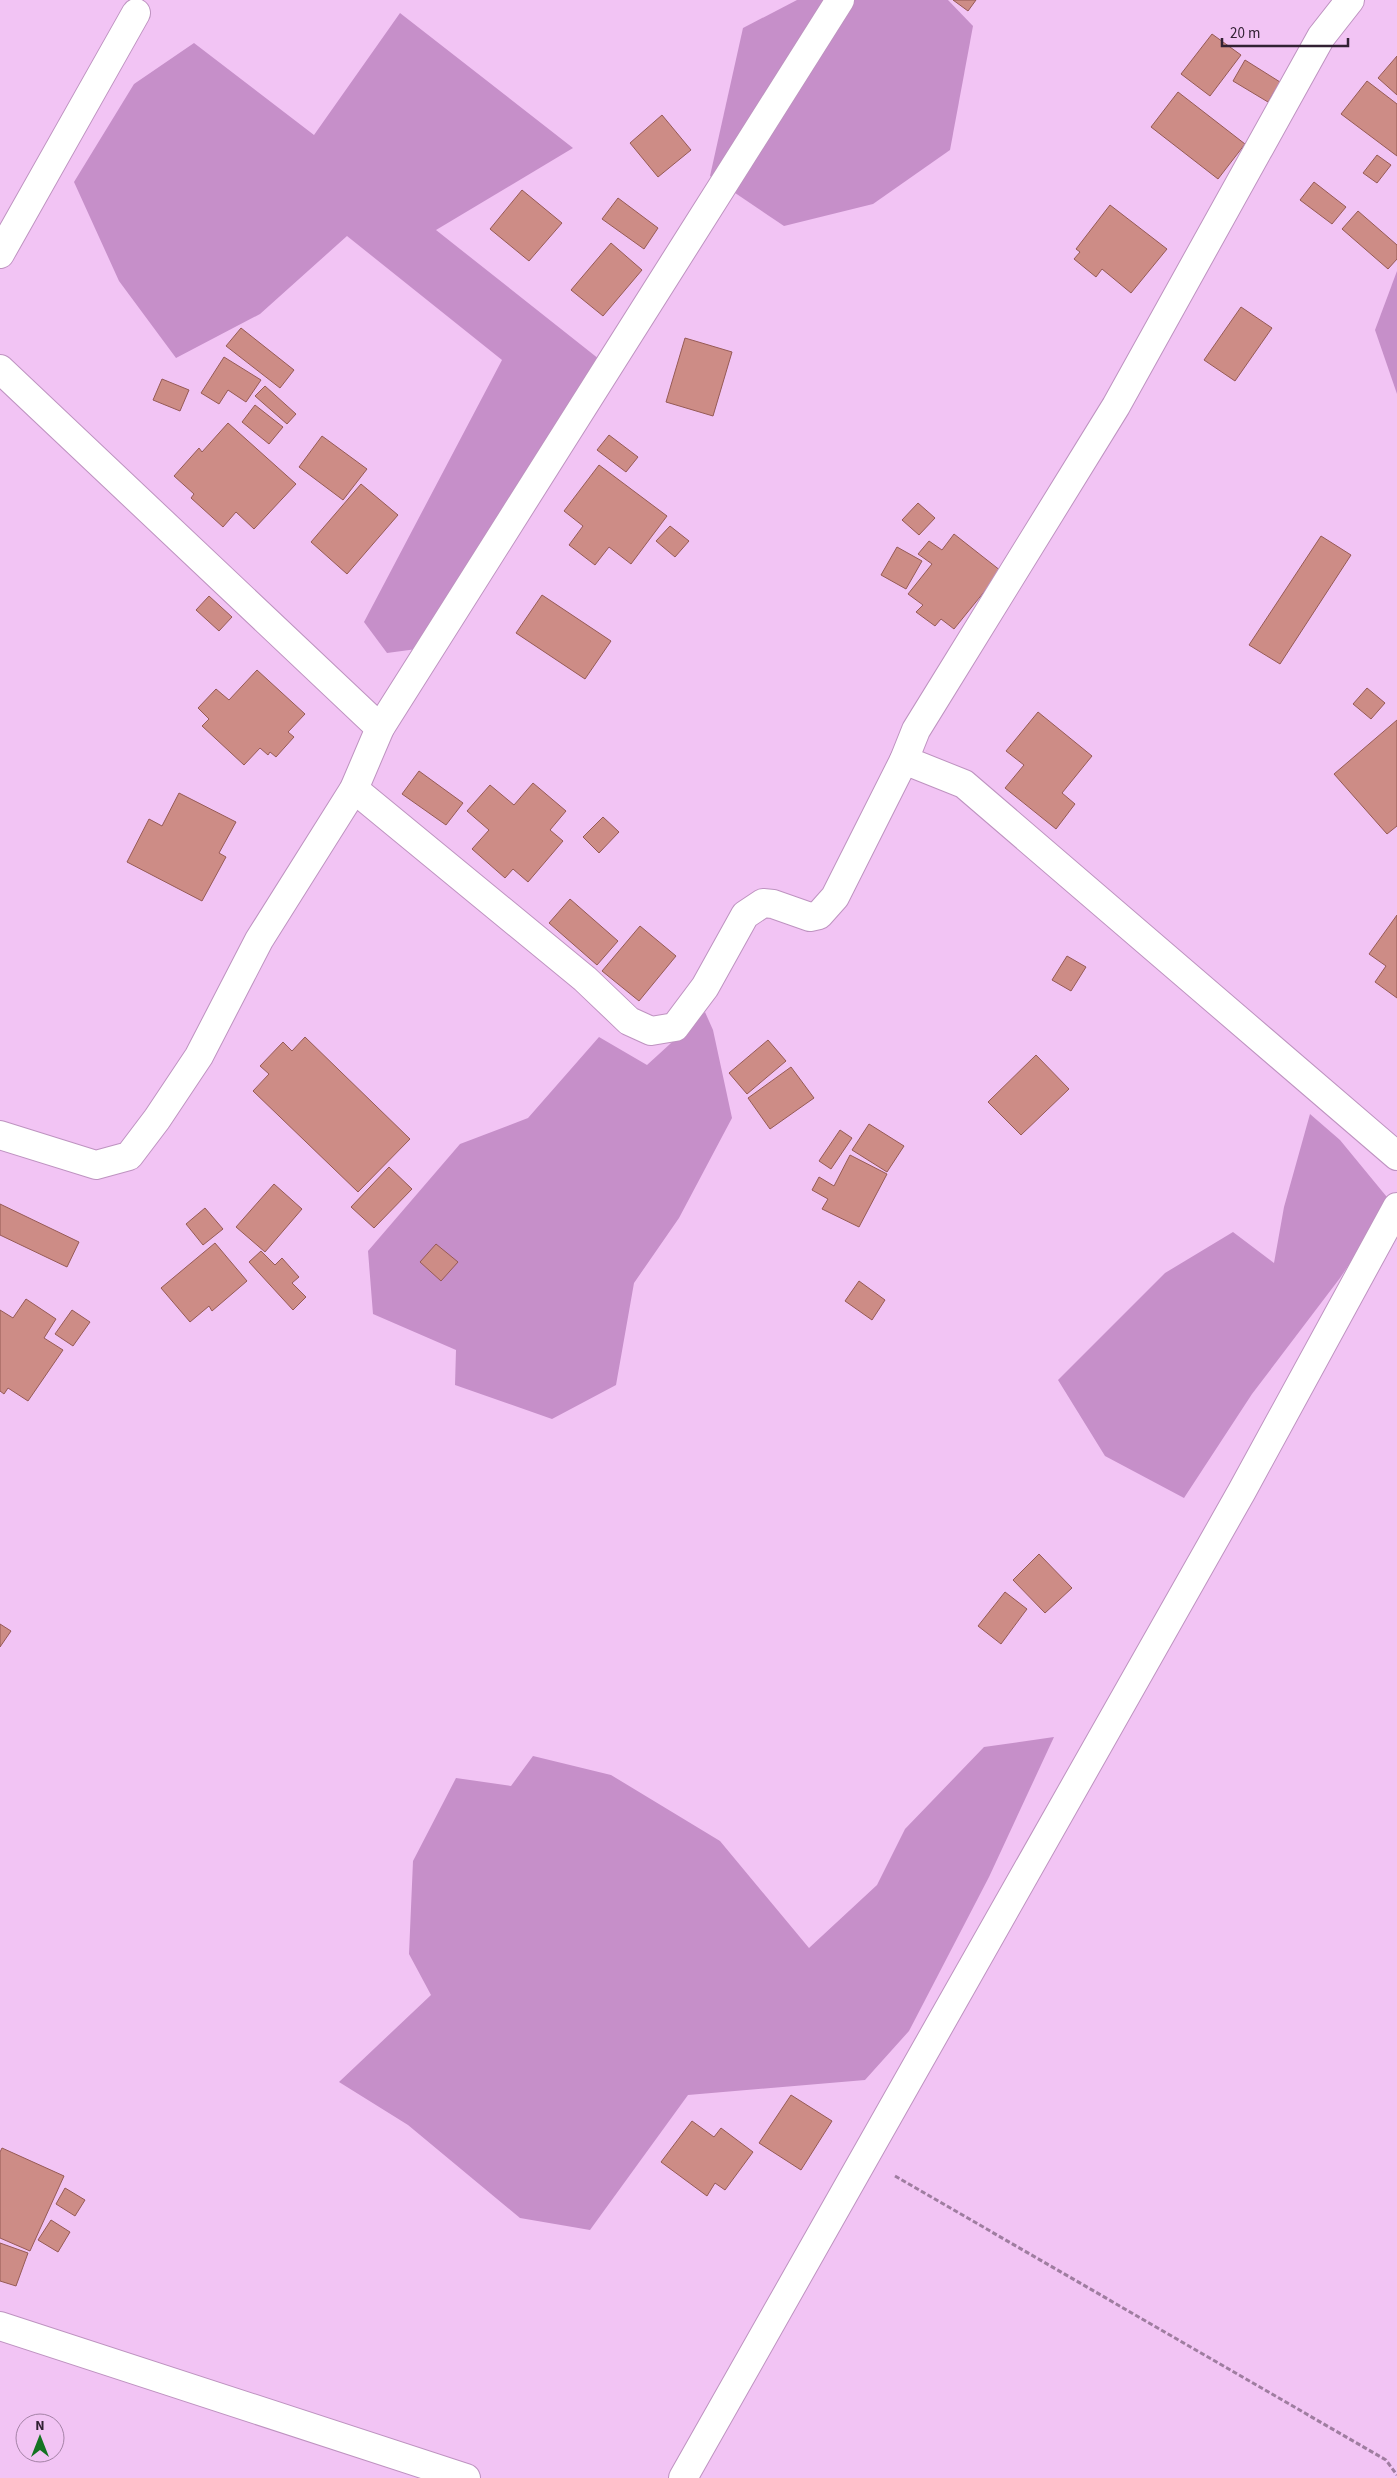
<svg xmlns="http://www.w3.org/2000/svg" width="1397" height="2478" font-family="'Source Sans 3',sans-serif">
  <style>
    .forest { fill: #c68fc9 }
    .building { fill: #cd8c86; stroke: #965a55 }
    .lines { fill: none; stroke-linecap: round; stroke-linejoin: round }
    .minor-casing { stroke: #be93c0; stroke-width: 30 }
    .path { stroke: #9f7da0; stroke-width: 3; stroke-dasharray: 5 2.5; stroke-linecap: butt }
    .minor { stroke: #fff; stroke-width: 28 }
  </style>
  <rect width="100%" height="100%" fill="#f2c4f4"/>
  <g class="forest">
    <polygon points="797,0 948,0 973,26 950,150 873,204 784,226 710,176 743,28"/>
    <polygon points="400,13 573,148 436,230 604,363 439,646 387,653 364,622 502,360 347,236 260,314 176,358 119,281 74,182 134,84 194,43 314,135"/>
    <polygon points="1397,271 1397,394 1375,330"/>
    <polygon points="705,1012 713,1030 732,1118 679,1218 634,1283 616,1385 552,1419 455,1385 456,1350 373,1314 368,1251 460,1144 528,1118 599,1037 647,1065"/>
    <polygon points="1310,1114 1340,1140 1391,1202 1340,1278 1252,1394 1184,1498 1105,1456 1058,1380 1165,1273 1233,1232 1274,1263 1284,1207"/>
    <polygon points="1054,1737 989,1877 909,2031 865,2080 688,2095 590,2230 520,2218 408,2125 339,2082 431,1995 409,1954 413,1861 456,1778 511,1786 533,1756 611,1775 720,1841 809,1948 877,1885 905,1829 984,1747"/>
  </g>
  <g class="building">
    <polygon points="953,0 976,0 968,11"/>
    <polygon points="1212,34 1241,55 1210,96 1181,74"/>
    <polygon points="1397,56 1397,95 1378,78"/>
    <polygon points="1245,60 1280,82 1268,102 1233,81"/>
    <polygon points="1367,81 1397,104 1397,156 1341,114"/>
    <polygon points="1178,92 1245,144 1218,179 1151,127"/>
    <polygon points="662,115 691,150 658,177 630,143"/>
    <polygon points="1377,155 1391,165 1377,183 1363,173"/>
    <polygon points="1314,182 1346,207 1332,224 1300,200"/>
    <polygon points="522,190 562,223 529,261 490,229"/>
    <polygon points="618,198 658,228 644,249 602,219"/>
    <polygon points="1110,205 1167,249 1131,293 1102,269 1096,277 1074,259 1080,252 1076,249"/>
    <polygon points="1358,211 1397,245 1397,259 1388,269 1342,229"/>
    <polygon points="611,243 642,270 603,316 571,290"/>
    <polygon points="1241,307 1272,328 1235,381 1204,360"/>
    <polygon points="241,328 294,370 280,388 226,346"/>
    <polygon points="685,338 732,352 713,416 666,402"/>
    <polygon points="224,357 261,380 246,402 228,390 219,404 201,393"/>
    <polygon points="162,379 189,390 180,411 153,400"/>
    <polygon points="265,386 296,414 287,424 255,396"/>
    <polygon points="255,405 283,427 269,444 242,422"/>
    <polygon points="228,423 296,484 254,529 236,512 223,527 191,498 194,494 174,476 199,448 202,452"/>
    <polygon points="609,435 638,457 626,472 597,450"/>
    <polygon points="322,436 367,469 343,500 299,467"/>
    <polygon points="599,465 667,516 631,564 609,547 595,565 569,545 583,526 564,511"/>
    <polygon points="361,484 398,515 347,574 311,542"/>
    <polygon points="918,503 935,518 919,535 902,520"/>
    <polygon points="670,526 689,541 675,557 656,541"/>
    <polygon points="954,534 1001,571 954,629 941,619 935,626 916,612 923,605 908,594 932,564 918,554 929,541 942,550"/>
    <polygon points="1321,536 1351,555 1280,664 1249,645"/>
    <polygon points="897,547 922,561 906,589 881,575"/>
    <polygon points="542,595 611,641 585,679 516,633"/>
    <polygon points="209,596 232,617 219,631 196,610"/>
    <polygon points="257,670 305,714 288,732 294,737 276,757 270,752 268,755 260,748 244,765 202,726 209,719 198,708 216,689 229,700"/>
    <polygon points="1367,688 1385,703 1371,719 1353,704"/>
    <polygon points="1038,712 1092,756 1062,793 1075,804 1056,829 1005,788 1024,765 1006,751"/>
    <polygon points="1397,720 1397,826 1387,834 1334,774"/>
    <polygon points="419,771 463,803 446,825 402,794"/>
    <polygon points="533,783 566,811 550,830 563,841 528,882 513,869 505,878 472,849 489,830 467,811 490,785 514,805"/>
    <polygon points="179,793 236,822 219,853 226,857 202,901 127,862 149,819 162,826"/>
    <polygon points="603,817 619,832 599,853 583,837"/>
    <polygon points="570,899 618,941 597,965 549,923"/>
    <polygon points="1397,915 1397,998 1375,982 1386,966 1369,954"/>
    <polygon points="640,926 676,956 639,1001 602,971"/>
    <polygon points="1067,956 1086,967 1071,991 1052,980"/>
    <polygon points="305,1037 410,1139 358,1192 253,1091 269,1074 260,1066 283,1042 292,1051"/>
    <polygon points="768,1040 786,1061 747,1094 729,1073"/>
    <polygon points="1036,1055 1069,1089 1021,1135 988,1102"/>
    <polygon points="791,1067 814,1098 770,1129 748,1098"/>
    <polygon points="869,1124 904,1146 887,1172 852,1150"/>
    <polygon points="840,1130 852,1138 831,1169 819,1161"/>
    <polygon points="850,1155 887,1174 859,1227 822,1209 828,1199 812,1190 819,1177 834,1186"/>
    <polygon points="389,1167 412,1189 374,1228 351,1207"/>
    <polygon points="274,1184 302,1209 265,1252 236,1227"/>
    <polygon points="0,1204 79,1242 67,1267 0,1235"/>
    <polygon points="205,1208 223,1229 203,1245 186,1224"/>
    <polygon points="215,1243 247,1281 212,1311 209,1306 190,1322 161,1288"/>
    <polygon points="436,1244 458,1262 441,1281 420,1262"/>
    <polygon points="261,1251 275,1265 282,1258 299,1277 292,1283 306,1297 293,1310 249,1262"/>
    <polygon points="859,1281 885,1300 872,1320 845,1301"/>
    <polygon points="26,1299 56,1319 44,1338 63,1350 28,1401 8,1388 4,1394 0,1391 0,1310 13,1318"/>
    <polygon points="72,1310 90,1322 73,1346 55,1334"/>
    <polygon points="1039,1554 1072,1588 1045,1613 1013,1580"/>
    <polygon points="1005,1592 1027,1609 1001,1644 978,1626"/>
    <polygon points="0,1624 11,1631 0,1647"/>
    <polygon points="791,2095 832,2121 801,2170 759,2143"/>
    <polygon points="692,2121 714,2137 721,2128 753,2152 725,2190 715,2183 707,2196 661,2162"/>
    <polygon points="2,2148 64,2176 30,2251 0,2238 0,2152"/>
    <polygon points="65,2188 85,2200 75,2216 56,2204"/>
    <polygon points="51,2220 70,2232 58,2252 38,2240"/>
    <polygon points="0,2243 28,2253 16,2286 0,2281"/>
  </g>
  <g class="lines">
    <g class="minor-casing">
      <g id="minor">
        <polyline points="0,254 136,13"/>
        <polyline points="0,369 380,728"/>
        <polyline points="904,760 964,784 1397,1156"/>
        <polyline points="354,789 585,979 629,1021 651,1031 675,1027 705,987 745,915 763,903 773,904 810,917 819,915 835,897 904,760 916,730 1116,406 1321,37 1350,0"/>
        <polyline points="0,1135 96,1165 129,1156 157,1119 199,1056 259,940 354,789 380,728 840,0"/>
        <polyline points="0,2326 466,2478"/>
        <polyline points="683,2478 1242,1491 1397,1207"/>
      </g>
    </g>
    <polyline class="path" points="895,2176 1386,2460 1397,2475"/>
    <use href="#minor" class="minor"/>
  </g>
  <g transform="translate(40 2438)"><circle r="24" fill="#f2c4f4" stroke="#a583a7"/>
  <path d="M0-4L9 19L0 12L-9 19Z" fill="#147322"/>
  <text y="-8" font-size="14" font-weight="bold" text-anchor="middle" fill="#322133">N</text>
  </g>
  <path d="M1222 38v8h126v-8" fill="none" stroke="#322133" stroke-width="2.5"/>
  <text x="1230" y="38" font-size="15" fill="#322133" stroke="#f2c4f4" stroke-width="4" paint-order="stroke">20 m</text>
</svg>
